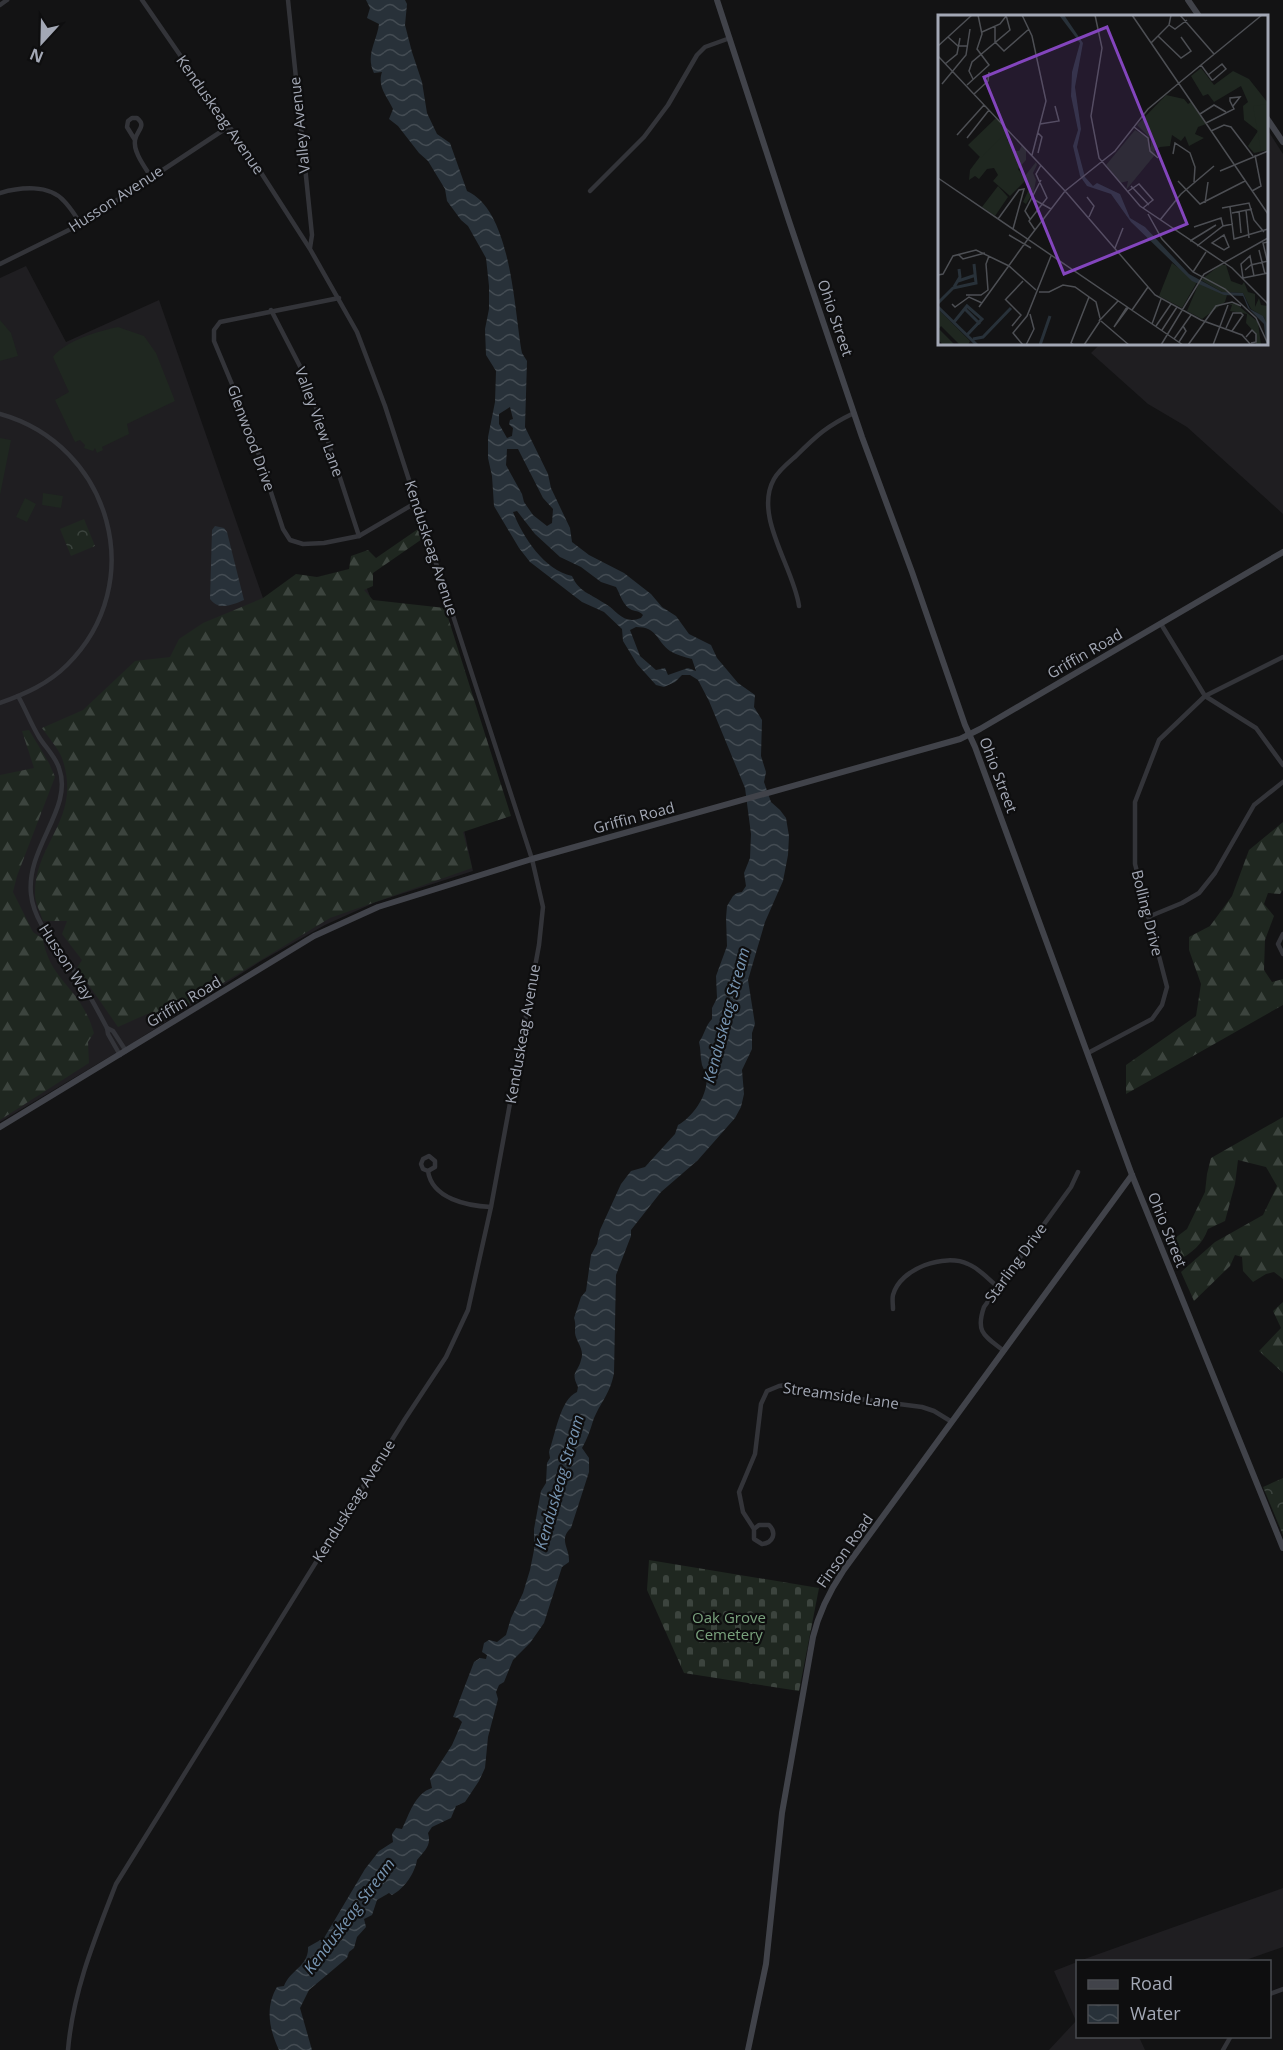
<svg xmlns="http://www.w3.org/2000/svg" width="1283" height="2050" font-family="'Open Sans',sans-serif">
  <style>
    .built { fill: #1f1e21 }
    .forest { fill: url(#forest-firs) }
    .cemetery { fill: url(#cemetery-stones) }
    .park { fill: url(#park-crowns) }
    .pitch { fill: #1f2720 }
    .water { fill: url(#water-waves); fill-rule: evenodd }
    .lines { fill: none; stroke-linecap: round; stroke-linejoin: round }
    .street { stroke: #333439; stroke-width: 4.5 }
    .secondary { stroke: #41434a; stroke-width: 6 }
    .labels { text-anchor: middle; stroke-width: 4.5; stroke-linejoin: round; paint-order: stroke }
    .street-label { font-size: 15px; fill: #a3a8b5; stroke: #0e0e0f }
    .park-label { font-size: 15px; fill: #79a27d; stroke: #0e0e0f }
    .water-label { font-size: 16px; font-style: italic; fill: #7896b3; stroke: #0e0e0f }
    .inset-river { fill: none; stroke: #283139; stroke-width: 3 }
    .inset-road { fill: none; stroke: #4d4f54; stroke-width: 1.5 }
    .view { fill: #8345bd; fill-opacity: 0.15; stroke: #8345bd; stroke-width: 3 }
    .inset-edge { fill: none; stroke: #a3a8b5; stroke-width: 3 }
  </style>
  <defs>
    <pattern id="forest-firs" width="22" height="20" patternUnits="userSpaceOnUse" patternTransform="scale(1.5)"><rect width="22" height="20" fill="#1f2720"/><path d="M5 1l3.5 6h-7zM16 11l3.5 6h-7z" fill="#3c443e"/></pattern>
    <pattern id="cemetery-stones" width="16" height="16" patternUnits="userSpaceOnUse" patternTransform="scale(1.5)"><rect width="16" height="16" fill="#1f2720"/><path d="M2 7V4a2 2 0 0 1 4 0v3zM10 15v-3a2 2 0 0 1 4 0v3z" fill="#3c443e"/></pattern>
    <pattern id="park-crowns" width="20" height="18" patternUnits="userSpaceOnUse" patternTransform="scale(1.5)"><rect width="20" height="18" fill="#1f2720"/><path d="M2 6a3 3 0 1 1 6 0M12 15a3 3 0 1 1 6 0" fill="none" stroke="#3c443e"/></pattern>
    <pattern id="water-waves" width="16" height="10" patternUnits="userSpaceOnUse" patternTransform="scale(1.5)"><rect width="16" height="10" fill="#283139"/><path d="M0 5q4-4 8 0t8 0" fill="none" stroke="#444c53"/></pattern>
  </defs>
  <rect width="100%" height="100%" fill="#131314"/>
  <g class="built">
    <polygon points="1267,129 1283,154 1283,514 1187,427 1148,404 1091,353 1100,344 1266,344"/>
    <polygon points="26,266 66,342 159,300 263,598 361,574 463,825 473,871 376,902 325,925 261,961 131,1044 0,1122 0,278"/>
    <polygon points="1283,1888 1283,1947 1243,1961 1079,1961"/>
    <polygon points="1077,1962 1078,2036 1139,2037 1145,2050 1049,2050 1076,2021 1054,1971"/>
  </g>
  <g class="forest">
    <path d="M421 527 425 537 373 573V586L364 590 373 600 445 608 511 816 463 832 472 868 330 918 172 1014H147L118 1027 77 968 82 960 62 934 67 921H43C41 913 35 903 35 895 34 842 83 819 62 758 58 748 48 737 42 728L83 710 135 661 170 657 179 639 203 623 263 598 296 574 317 577 349 569 351 556 368 550 376 558Z"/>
    <path d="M29 730 49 763 55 777 17 876 13 892 33 932 43 939C49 976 74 986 87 1015 90 1020 92 1027 94 1033L88 1042 89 1063 0 1120V775L34 768 22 731Z"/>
    <polygon points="1283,822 1283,890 1280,894 1268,893 1264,904 1274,916 1265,940 1264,970 1272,982 1283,979 1283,1005 1126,1094 1126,1065 1196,1016 1201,984 1189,950 1189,937 1210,926 1232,896 1249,850"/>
    <path d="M1283 1117V1279L1274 1272 1266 1274 1253 1282 1243 1271 1242 1257 1235 1255 1230 1266 1194 1301 1181 1272 1215 1242 1263 1215 1277 1186 1266 1167 1238 1160 1235 1184 1225 1221 1208 1229C1202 1245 1192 1253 1177 1261L1167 1244 1187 1229 1205 1192 1207 1174 1211 1158Z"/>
    <polygon points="1283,1302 1283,1373 1259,1351 1281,1328 1273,1311"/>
  </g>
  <polygon class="cemetery" points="649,1560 819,1588 799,1691 684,1673 647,1590"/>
  <g class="park">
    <polygon points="84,519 95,546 71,556 60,529"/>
    <polygon points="1283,1478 1283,1535 1263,1487"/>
  </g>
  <g class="pitch">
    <polygon points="0,320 11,333 18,356 0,361"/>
    <path d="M118 327 144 336 156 353 175 401 127 424 129 434 102 447 103 450 97 453 95 448 93 451 84 448 85 445 80 440 75 442 55 400 69 392 53 357C65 341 98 331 118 327Z"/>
    <polygon points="0,438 11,440 0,495"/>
    <polygon points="43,493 63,496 61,508 42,505"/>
    <polygon points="25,498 36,504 27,522 16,517"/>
  </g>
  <g class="water">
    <path d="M366 0H405L407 4 405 25 412 52 422 82 427 113 437 134 450 143 467 191C512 211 514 311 522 353L527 361 525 427 548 474 551 488 570 528 572 542 589 555 624 573 651 594 662 607 676 616 689 634 711 645 717 658 738 683 755 695 754 707 762 720 761 756 766 772 764 782 771 802 780 810 786 818 789 836 788 855 783 881 765 922 748 980 755 1024 752 1033V1049L742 1070 744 1094 741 1107 735 1118 698 1160 661 1192 631 1230V1236L616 1275 614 1373C610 1395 600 1402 593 1421 590 1431 587 1439 582 1448L589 1458V1472L571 1528C558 1540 570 1548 569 1562L562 1567 544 1623 530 1643 513 1660 504 1682 499 1685 496 1692 498 1699 488 1737 485 1768 479 1781 465 1802 456 1806 451 1818 432 1827 428 1833C432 1846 424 1851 417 1860 415 1873 404 1889 392 1895L389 1893 377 1900 372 1915 364 1919 366 1927 357 1937 354 1948 349 1952 347 1958 309 1990 300 2008 312 2050H279C269 2029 265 2007 277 1987L284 1986C290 1970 309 1966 308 1947L324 1938 365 1869 379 1851 393 1842 392 1834 396 1828 402 1829C409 1815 415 1793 432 1788L430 1779 452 1745 462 1722 458 1718 453 1717 474 1662 480 1658 486 1659 487 1655 482 1652 484 1643 489 1640 497 1642 506 1635 511 1618 523 1593 530 1570 534 1550V1529L541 1491 546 1483 547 1463 550 1458 549 1452C555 1436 560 1399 577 1392L578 1387C570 1371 578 1373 581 1360 585 1349 576 1342 575 1333 575 1327 576 1324 574 1318L581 1297 586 1291 591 1255 597 1244 600 1230 621 1184 631 1171 645 1167 675 1134 678 1125C694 1116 710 1092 706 1074 705 1071 703 1068 702 1065 700 1057 701 1049 699 1042 705 1034 705 1026 712 1019V1008L717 998 716 976 727 946 726 918 727 906 733 896 737 893 742 892 746 886 744 873 750 858 751 834 745 788 709 701 698 680 690 675H682L675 682 664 687 656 685 637 664 623 641 622 629 604 612 582 602 530 562 519 548 494 506 492 476 488 458V437L495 402 496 371 486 355 485 329 489 309V286L486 258 468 226 461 220 447 201 445 189 428 161 419 153 398 126 389 119 393 109C387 96 377 87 382 72L374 73C365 55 377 41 379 24L367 18 370 8ZM510 407 513 419 510 420 509 424 513 428 512 436 507 438 499 424V414ZM507 449H518L543 498 553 509 552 523 547 526 533 515 524 502 522 494 506 465ZM517 511 535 534 560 557 581 567 601 582 616 587C620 594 623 605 630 609 635 612 639 610 643 615L641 618C623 625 618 611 604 603 591 594 579 592 572 576 544 570 523 537 513 512ZM636 627C658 627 656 641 670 651 677 655 684 657 692 659L696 671 688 668 668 675 665 668 656 670 640 656 630 630Z"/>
    <path d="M215 526 224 528 227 532 244 600C232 605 219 611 210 599L212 530Z"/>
  </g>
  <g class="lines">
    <g class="street">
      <polyline points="288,0 312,235 310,248"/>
      <polyline points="0,5 7,0"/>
      <path d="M135 140 127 127 128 121 132 118H137C147 126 137 130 135 140 133 152 145 167 151 177"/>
      <polyline points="590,191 644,137 668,105 697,55 705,47 730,38"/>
      <path d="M0 193C20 187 49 184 64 201 71 208 76 217 81 224"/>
      <polyline points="0,264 81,224 228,127"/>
      <polyline points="339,298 220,322 214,330 214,341 249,425 283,529 290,540 303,544 324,543 359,536 417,502"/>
      <polyline points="271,310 304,374 328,441 359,536"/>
      <path d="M0 414C111 445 150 583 67 665 48 684 25 694 0 703"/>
      <path d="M799 606C794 568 753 516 774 479 779 470 788 463 796 456 817 435 827 426 854 413"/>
      <polyline points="1161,624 1205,696 1256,728 1283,765"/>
      <path d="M18 696C26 710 31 724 39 737 45 747 55 756 59 768 74 808 26 847 31 894 34 924 59 948 75 972 87 990 97 1009 107 1028L108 1034 120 1055"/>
      <polyline points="1148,917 1182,903 1199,893 1215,873 1254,805 1283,782"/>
      <polyline points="1283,934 1278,944 1283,954"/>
      <polyline points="107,1028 113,1031 126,1051"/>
      <polyline points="1088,1053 1152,1019 1162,1005 1167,987 1135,864 1135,802 1159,740 1205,696 1283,657"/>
      <path d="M428 1171 423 1169 421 1164 423 1159 429 1156 435 1161V1167L428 1171C432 1199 468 1206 491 1207"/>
      <path d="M893 1309C893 1305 892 1299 893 1295 900 1268 945 1253 968 1264 979 1268 989 1280 998 1287"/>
      <path d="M1004 1351C985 1336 975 1333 984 1307L1071 1187 1078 1172"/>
      <path d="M754 1529 759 1525H769C777 1533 773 1543 762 1544L754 1539V1529L743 1512 739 1492 755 1454 761 1404 767 1391 779 1386 786 1385 852 1398 922 1407 934 1411 952 1422"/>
      <polyline points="1270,1994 1283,1989"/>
      <path d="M68 2050C73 1991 95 1938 116 1884L405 1419 446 1357 468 1310 491 1207 539 945 543 907 532 859 385 406 357 332 310 249 258 168 142 0"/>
      <polyline points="1223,2050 1231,2036"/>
    </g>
    <g class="secondary">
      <polyline points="717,0 789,221 862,437 912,572 965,725 975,747 1132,1175 1283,1548"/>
      <polyline points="1188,0 1199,16"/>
      <polyline points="1266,117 1283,142"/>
      <polyline points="0,1127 314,936 378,907 532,859 960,739 980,729 1283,552"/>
      <path d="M748 2050 766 1964 782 1813 813 1637C819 1612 829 1592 843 1571L1132 1175"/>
    </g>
  </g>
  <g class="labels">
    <g class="street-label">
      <text transform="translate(220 115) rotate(55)" y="5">Kenduskeag Avenue</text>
      <text transform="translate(300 125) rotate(-96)" y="5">Valley Avenue</text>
      <text transform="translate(116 199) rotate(-33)" y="5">Husson Avenue</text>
      <text transform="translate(835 318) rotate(71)" y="5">Ohio Street</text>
      <text transform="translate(319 422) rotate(70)" y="5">Valley View Lane</text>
      <text transform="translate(251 438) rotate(70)" y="5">Glenwood Drive</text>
      <text transform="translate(431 548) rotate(72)" y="5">Kenduskeag Avenue</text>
      <text transform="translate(1085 654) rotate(-30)" y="5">Griffin Road</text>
      <text transform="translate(998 775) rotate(69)" y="5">Ohio Street</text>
      <text transform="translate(634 818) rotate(-15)" y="5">Griffin Road</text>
      <text transform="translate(1147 913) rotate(76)" y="5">Bolling Drive</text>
      <text transform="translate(66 962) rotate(57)" y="5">Husson Way</text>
      <text transform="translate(184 1002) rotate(-31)" y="5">Griffin Road</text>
      <text transform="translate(523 1034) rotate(-80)" y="5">Kenduskeag Avenue</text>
      <text transform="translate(1167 1230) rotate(68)" y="5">Ohio Street</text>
      <text transform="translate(1016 1263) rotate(-54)" y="5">Starling Drive</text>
      <text transform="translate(841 1396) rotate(8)" y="5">Streamside Lane</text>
      <text transform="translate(354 1501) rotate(-58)" y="5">Kenduskeag Avenue</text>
      <text transform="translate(845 1551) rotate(-55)" y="5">Finson Road</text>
    </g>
    <g class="park-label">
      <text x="729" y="1623">Oak Grove<tspan x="729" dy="17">Cemetery</tspan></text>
    </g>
    <g class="water-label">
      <text transform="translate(726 1015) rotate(-75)" y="6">Kenduskeag Stream</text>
      <text transform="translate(559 1482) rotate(-74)" y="6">Kenduskeag Stream</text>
      <text transform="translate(349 1916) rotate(-53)" y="6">Kenduskeag Stream</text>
    </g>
  </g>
  <g transform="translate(938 15)">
    <rect width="330" height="330" fill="#131314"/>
    <path d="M0 294 32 326 30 330H22L3 311 1 314 17 330H5L0 324Z" fill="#1f2720"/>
    <path d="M263 53 276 70 295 56 311 64 330 88V135L316 138 310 131 320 116 306 105 305 91 310 87 303 71 276 87 270 79 265 81 253 61ZM228 80 246 84 250 89 253 87 268 109 260 112 257 119 266 123 251 131 247 121 243 126 234 120 232 131 222 132 216 136 218 140 213 136V124L199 110ZM197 115 209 122 216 141 188 175 190 166 182 168 168 150ZM70 116 69 125 75 128 76 136H81L84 130 88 135V145L80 154 86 162 98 147 99 150 95 158 98 165 96 176 88 189 85 187 92 172 89 164 72 181 55 166 60 160 56 153 49 154 41 164 37 161 31 165 32 155 59 119ZM282 250H288L293 266 304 270 306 267 310 277 317 279V292L321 283 323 290 330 291V315L326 302 313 294 305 278 284 277 263 265ZM297 288 320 307 323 330H318V319L308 308 309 299 292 296 294 290 291 289Z" fill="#1f2720"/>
    <path d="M234 248 259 267 244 293 221 281ZM261 268 289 280 287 287 264 304 249 296Z" fill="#1f2720"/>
    <path d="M330 89V135L323 136 315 91ZM58 103 70 115 43 143 30 130ZM60 171 70 182 57 201 44 192Z" fill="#1f2720"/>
    <path d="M121 0H126L145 28 137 72 143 114 139 132 147 162 155 171 159 168 182 179 192 203 207 212 251 259 284 277 305 278 312 294 325 301 329 309 328 330 326 309 310 293 305 281 286 280 254 266 193 207 173 179 149 171 142 161 135 131 140 115 133 81 134 57 142 28Z" fill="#283139"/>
    <path class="inset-river" d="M20 266 38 260M16 272 22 262 21 254M0 288 15 273 38 268 36 249M0 292 39 330M27 294 42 309M16 307 29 291 44 304 29 320M35 324 45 322 73 293M102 330 112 301"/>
    <path class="inset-road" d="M84 0 94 21 108 86 94 140M157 0 164 33 153 101 161 143 202 191 294 253 330 289M194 0 330 199M242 0 276 39M231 10 237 14 249 5M57 11V27L66 36 91 14M44 17 62 9 69 0M220 21 243 43 253 36 243 22M10 22 20 31H29M213 28 231 10 233 0M0 31 34 0M0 41 128 177 217 280 263 305 304 320 313 330M7 49 19 39 22 23M263 50 274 65H275L288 54 284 49 270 60M35 64 31 56 34 47 72 15 68 0M241 68 324 0M4 69 28 40 32 14M29 70 51 50 39 34 44 19 40 0M36 79 50 66 51 57M262 99 276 90 288 97M268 108 296 94 292 86V83L302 82 295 91M102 109 121 106 117 91M196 112 210 123 212 136 220 143M273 116 286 110 293 112 315 141M19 120 46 90M29 123 51 95M100 138 104 122 100 118M235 139 237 128 252 138 257 152 256 167M282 156 330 136M0 163 245 330M240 166 262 189 307 166M193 171 211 190M314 176 323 171 317 140M189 177 201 169 215 185 205 193M149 182 156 191 151 202M95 184 113 194M267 188 270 167M292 192 296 224 330 214M284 193 311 188 316 205 326 217M308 195 311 223M301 196 303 218M294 198 314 194M210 199 224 224 255 257 287 274 318 303 330 329M60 204 81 175 86 174 75 214M92 204 87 196 103 165M222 205 243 179 276 151M256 212 283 203 285 211M97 215 91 206 109 183 98 159 103 150M71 220 93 233M286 220 291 232 286 235 274 228ZM90 224 127 176 177 136 210 94 241 68M252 226 278 210M259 231 285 211 295 209M177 233 185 213M321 235 327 259M20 239 25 244 47 238M329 245 325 228 330 227M307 255 313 250 330 246M255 257 268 237M0 260 5 259 15 241 38 235 71 251 98 275M305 263 303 249 312 241 316 261M305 263 330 258M101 277H111L125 270 137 272 158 287 162 303M28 280H43L50 275 48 249 51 241M67 284 83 300 74 311M68 284 85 266M14 289 17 292 31 282 44 288M41 292 90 224M189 292 176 312 190 293M194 295 210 272M163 303 161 306 180 286M163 306 191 330M214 309 223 284M218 311 233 289M288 313 295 298H303L305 300 294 316M224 315 239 292M308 322 314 315 318 319V327L313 328M236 324 253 300M241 327 248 316 245 311M85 330 75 318 89 301 113 241M88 330 96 314 92 299M136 330 133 328 151 282M146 330 162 306M223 330 266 259 330 223M250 330 278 291 294 287 303 291M275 330 290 290"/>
    <path class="view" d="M169 12 249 209 126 259 46 62Z"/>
    <rect width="330" height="330" class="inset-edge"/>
  </g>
  <rect x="1076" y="1960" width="195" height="78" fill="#0e0e0f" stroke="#4a4c51" stroke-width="1.5"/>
  <rect x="1088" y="1980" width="30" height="9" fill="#41434a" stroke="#4a4c51" stroke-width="1.5"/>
  <text x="1130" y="1990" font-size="18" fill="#a3a8b5">Road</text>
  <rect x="1088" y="2005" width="30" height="18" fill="url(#water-waves)" stroke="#4a4c51" stroke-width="1.5"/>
  <text x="1130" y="2020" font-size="18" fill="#a3a8b5">Water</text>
  <g transform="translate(42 42) rotate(202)" stroke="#0e0e0f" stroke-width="4.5" paint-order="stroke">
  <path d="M0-4.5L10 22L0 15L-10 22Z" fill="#a3a8b5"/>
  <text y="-9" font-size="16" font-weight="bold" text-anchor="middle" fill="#a3a8b5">N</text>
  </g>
</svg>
